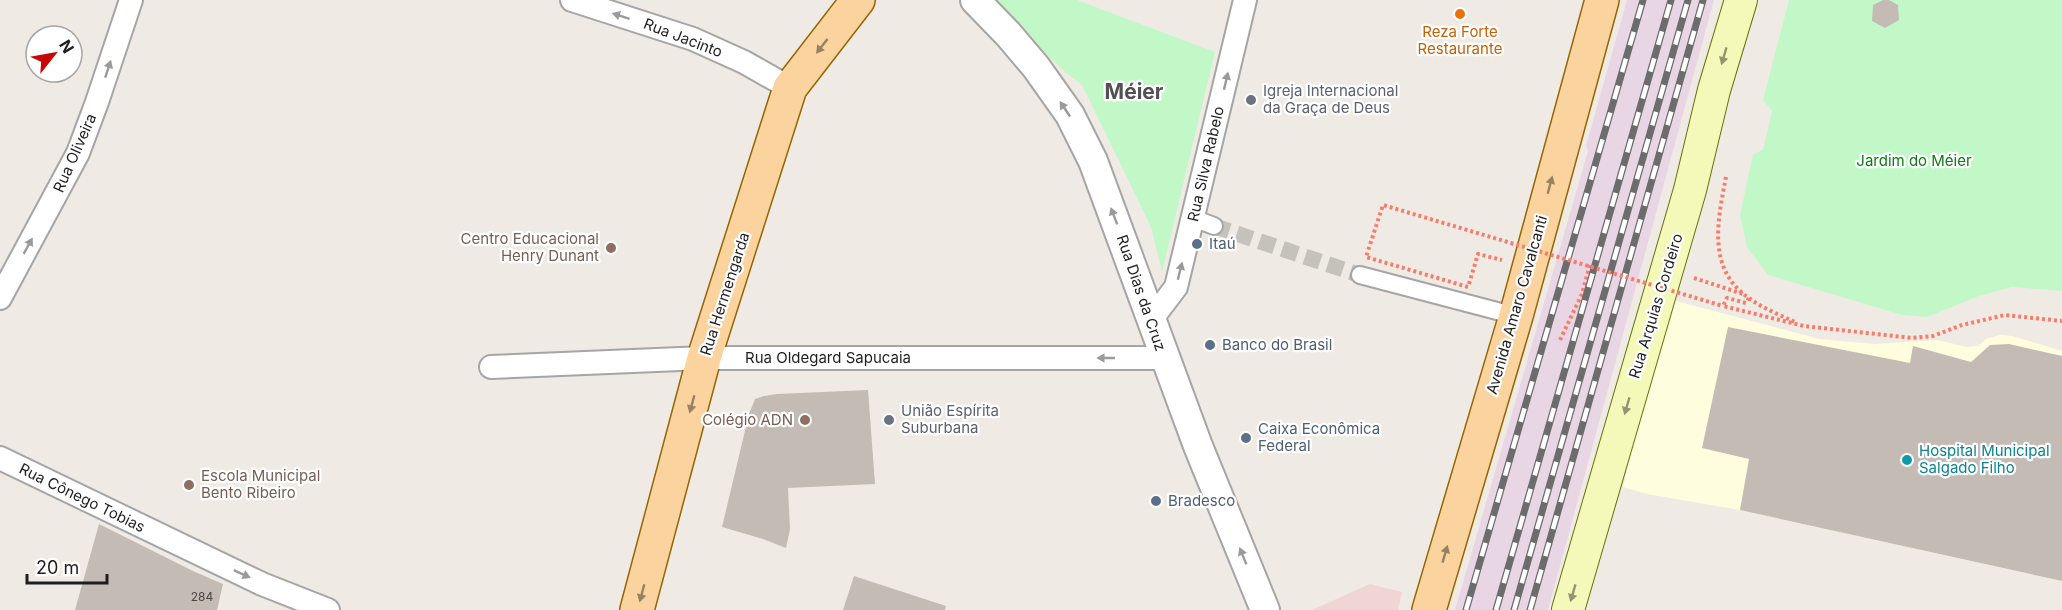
<svg xmlns="http://www.w3.org/2000/svg" width="2062" height="610" font-family="Inter,sans-serif">
  <style>
    .commercial { fill: #efd5d4 }
    .industrial { fill: #e8d6e4 }
    .education { fill: #fefede }
    .park { fill: #c2f8c7 }
    .building { fill: #c3bbb4 }
    .lines { fill: none; stroke-linecap: round; stroke-linejoin: round }
    .pedestrian-tunnel { stroke: #c5c2bc; stroke-width: 16; stroke-dasharray: 16 8; stroke-linecap: butt }
    .pedestrian-casing { stroke: #a5a5a5; stroke-width: 20 }
    .minor-casing { stroke: #a5a5a5; stroke-width: 26 }
    .tertiary-casing { stroke: #a5a5a5; stroke-width: 32 }
    .secondary-casing { stroke: #667307; stroke-width: 34 }
    .primary-casing { stroke: #946603; stroke-width: 36 }
    .path { stroke: #f67d6d; stroke-width: 4; stroke-dasharray: 3 3; stroke-linecap: butt }
    .pedestrian { stroke: #fff; stroke-width: 16 }
    .minor { stroke: #fff; stroke-width: 22 }
    .tertiary { stroke: #fff; stroke-width: 28 }
    .secondary { stroke: #f4f8b9; stroke-width: 32 }
    .primary { stroke: #fad39e; stroke-width: 33 }
    .rail-casing { stroke: #6c6c6c; stroke-width: 7 }
    .rail { stroke: #fff; stroke-width: 4.5; stroke-dasharray: 14; stroke-linecap: butt }
    .path-bridge { stroke: #f67d6d; stroke-width: 4; stroke-dasharray: 3 3; stroke-linecap: butt }
    .oneway { fill: #9a9a9a }
    .oneway2 { fill: #978264 }
    .oneway3 { fill: #949673 }
    .food-dot { fill: #e8710a; stroke: #fff; stroke-width: 2 }
    .worship-dot { fill: #6b7280; stroke: #fff; stroke-width: 2 }
    .service-dot { fill: #5c6f8a; stroke: #fff; stroke-width: 2 }
    .education-dot { fill: #8d6e63; stroke: #fff; stroke-width: 2 }
    .culture-dot { fill: #0f9aa8; stroke: #fff; stroke-width: 2 }
    .labels { text-anchor: middle; stroke-width: 4.5; stroke-linejoin: round; paint-order: stroke }
    .number-label { font-size: 12px; fill: #474544 }
    .food-label { font-size: 15px; fill: #c56008; stroke: #fff }
    .street-label { font-size: 15px; fill: #1e1e1e; stroke: #fff }
    .worship-label { font-size: 15px; fill: #5b616d; stroke: #fff; text-anchor: start }
    .park-label { font-size: 15px; fill: #0e7a18; stroke: #fff }
    .education-label { font-size: 15px; fill: #785e54; stroke: #fff; text-anchor: end }
    .service-label { font-size: 15px; fill: #4e5e75; stroke: #fff; text-anchor: start }
    .culture-label { font-size: 15px; fill: #0d838f; stroke: #fff; text-anchor: start }
    .district-label { font-size: 21px; font-weight: bold; fill: #515151; stroke: #fff }
  </style>
  <rect width="100%" height="100%" fill="#efebe4"/>
  <polygon class="commercial" points="1370,584 1402,592 1398,610 1312,610"/>
  <polygon class="industrial" points="1627,0 1714,0 1548,610 1455,610 1588,151 1586,146"/>
  <polygon class="education" points="1665,298 1819,339 1874,344 1937,340 1967,347 1978,346 1986,339 2000,335 2012,336 2062,351 2062,581 1740,510 1647,494 1623,487"/>
  <g class="park">
    <path d="M996 0H1077L1215 52 1162 272 1151 227 1082 85C1049 61 1023 30 996 0Z"/>
    <polygon points="1789,0 2062,0 2062,291 2012,287 1979,296 1927,317 1902,315 1768,275 1747,247 1740,215 1753,154 1763,150 1772,111 1763,100"/>
  </g>
  <g class="building">
    <polygon points="1883,0 1889,0 1898,5 1899,20 1885,28 1872,21 1873,5"/>
    <polygon points="1728,327 1910,363 1913,346 1971,362 1990,345 2009,344 2062,356 2062,581 1740,510 1749,459 1702,448"/>
    <polygon points="868,390 875,484 788,488 790,529 786,548 763,539 722,527 749,414 755,399 764,396 777,394"/>
    <polygon points="99,524 193,571 223,584 217,610 75,610"/>
    <polygon points="854,576 946,606 945,610 843,610"/>
  </g>
  <g class="lines">
    <polyline class="pedestrian-tunnel" points="1214,226 1360,275"/>
    <g class="pedestrian-casing">
      <g id="pedestrian">
        <polyline points="1193,218 1214,226"/>
        <polyline points="1360,275 1516,316"/>
      </g>
    </g>
    <g class="minor-casing">
      <g id="minor">
        <polyline points="572,0 693,39 744,62 790,88"/>
        <polyline points="0,298 78,153 97,102 131,0"/>
        <polyline points="1151,320 1176,287 1245,0"/>
        <polyline points="491,367 704,358 1164,358"/>
        <polyline points="0,458 262,584 328,610"/>
      </g>
    </g>
    <g class="tertiary-casing">
      <polyline id="tertiary" points="975,0 1008,34 1036,67 1070,115 1093,161 1198,446 1265,610"/>
    </g>
    <g class="secondary-casing">
      <polyline id="secondary" points="1568,610 1690,190 1714,90 1741,0"/>
    </g>
    <g class="primary-casing">
      <g id="primary">
        <polyline points="637,610 704,358 790,88 858,0"/>
        <polyline points="1429,610 1516,316 1602,0"/>
      </g>
    </g>
    <g class="path">
      <path d="M1726 177C1718 219 1706 269 1749 298 1762 308 1780 315 1795 322"/>
      <polyline points="1694,278 1743,294"/>
      <polyline points="1469,284 1478,254 1502,260"/>
      <polyline points="1749,298 1746,303 1727,298 1723,306 1804,326 1912,338 1933,336 1962,325 2005,315 2062,321"/>
      <polyline points="1560,340 1582,294 1590,265"/>
    </g>
    <use href="#pedestrian" class="pedestrian"/>
    <use href="#minor" class="minor"/>
    <use href="#tertiary" class="tertiary"/>
    <use href="#secondary" class="secondary"/>
    <use href="#primary" class="primary"/>
    <g class="rail-casing">
      <g id="rail">
        <polyline points="1466,610 1643,0"/>
        <polyline points="1496,610 1671,0"/>
        <polyline points="1514,610 1688,0"/>
        <polyline points="1530,610 1703,0"/>
      </g>
    </g>
    <use href="#rail" class="rail"/>
    <polyline class="path-bridge" points="1468,287 1366,257 1383,205 1723,306"/>
  </g>
  <defs><path id="oneway-solid" d="M-6-.8H1V-3.2L6.5 0L1 3.2V.8H-6Z" transform="scale(1.5)"/></defs>
  <g class="oneway">
    <use href="#oneway-solid" transform="translate(621 16) rotate(-162)"/>
    <use href="#oneway-solid" transform="translate(108 69) rotate(-72)"/>
    <use href="#oneway-solid" transform="translate(1226 81) rotate(-77)"/>
    <use href="#oneway-solid" transform="translate(1065 109) rotate(-124)"/>
    <use href="#oneway-solid" transform="translate(1114 216) rotate(-111)"/>
    <use href="#oneway-solid" transform="translate(28 246) rotate(-61)"/>
    <use href="#oneway-solid" transform="translate(1180 271) rotate(-76)"/>
    <use href="#oneway-solid" transform="translate(1106 358) rotate(180)"/>
    <use href="#oneway-solid" transform="translate(1243 556) rotate(-112)"/>
    <use href="#oneway-solid" transform="translate(242 574) rotate(25)"/>
  </g>
  <g class="oneway2">
    <use href="#oneway-solid" transform="translate(822 46) rotate(128)"/>
    <use href="#oneway-solid" transform="translate(1550 185) rotate(-75)"/>
    <use href="#oneway-solid" transform="translate(692 404) rotate(105)"/>
    <use href="#oneway-solid" transform="translate(1445 554) rotate(-74)"/>
    <use href="#oneway-solid" transform="translate(642 593) rotate(105)"/>
  </g>
  <g class="oneway3">
    <use href="#oneway-solid" transform="translate(1724 56) rotate(106)"/>
    <use href="#oneway-solid" transform="translate(1627 406) rotate(106)"/>
    <use href="#oneway-solid" transform="translate(1573 593) rotate(106)"/>
  </g>
  <circle class="food-dot" cx="1460" cy="14" r="6"/>
  <g class="worship-dot">
    <circle cx="1251" cy="100" r="6"/>
    <circle cx="889" cy="420" r="6"/>
  </g>
  <g class="service-dot">
    <circle cx="1197" cy="244" r="6"/>
    <circle cx="1210" cy="345" r="6"/>
    <circle cx="1246" cy="438" r="6"/>
    <circle cx="1156" cy="501" r="6"/>
  </g>
  <g class="education-dot">
    <circle cx="611" cy="248" r="6"/>
    <circle cx="805" cy="420" r="6"/>
    <circle cx="189" cy="485" r="6"/>
  </g>
  <circle class="culture-dot" cx="1907" cy="460" r="6"/>
  <g class="labels">
    <g class="number-label">
      <text x="202" y="601">284</text>
    </g>
    <g class="food-label">
      <text x="1460" y="37">Reza Forte<tspan x="1460" dy="17">Restaurante</tspan></text>
    </g>
    <g class="street-label">
      <text transform="translate(683 38) rotate(21)" y="5">Rua Jacinto</text>
      <text transform="translate(75 153) rotate(-66)" y="5">Rua Oliveira</text>
      <text transform="translate(1206 164) rotate(-77)" y="5">Rua Silva Rabelo</text>
      <text transform="translate(1141 293) rotate(71)" y="5">Rua Dias da Cruz</text>
      <text transform="translate(725 294) rotate(-72)" y="5">Rua Hermengarda</text>
      <text transform="translate(1517 305) rotate(-74)" y="5">Avenida Amaro Cavalcanti</text>
      <text transform="translate(1656 306) rotate(-73)" y="5">Rua Arquias Cordeiro</text>
      <text x="828" y="363">Rua Oldegard Sapucaia</text>
      <text transform="translate(82 498) rotate(26)" y="5">Rua Cônego Tobias</text>
    </g>
    <g class="worship-label">
      <text x="1263" y="96">Igreja Internacional<tspan x="1263" dy="17">da Graça de Deus</tspan></text>
      <text x="901" y="416">União Espírita<tspan x="901" dy="17">Suburbana</tspan></text>
    </g>
    <g class="park-label">
      <text x="1914" y="166">Jardim do Méier</text>
    </g>
    <g class="education-label">
      <text x="599" y="244">Centro Educacional<tspan x="599" dy="17">Henry Dunant</tspan></text>
      <text x="793" y="425">Colégio ADN</text>
      <text x="201" y="481" text-anchor="start">Escola Municipal<tspan x="201" dy="17">Bento Ribeiro</tspan></text>
    </g>
    <g class="service-label">
      <text x="1209" y="249">Itaú</text>
      <text x="1222" y="350">Banco do Brasil</text>
      <text x="1258" y="434">Caixa Econômica<tspan x="1258" dy="17">Federal</tspan></text>
      <text x="1168" y="506">Bradesco</text>
    </g>
    <g class="culture-label">
      <text x="1919" y="456">Hospital Municipal<tspan x="1919" dy="17">Salgado Filho</tspan></text>
    </g>
    <g class="district-label">
      <text x="1134" y="99">Méier</text>
    </g>
  </g>
  <g transform="translate(54 54) rotate(59)"><circle r="28" fill="#ffffff" stroke="#a5a5a5" stroke-width="1.5"/>
  <path d="M0-4.5L10 22L0 15L-10 22Z" fill="#c70705"/>
  <text y="-9" font-size="16" font-weight="bold" text-anchor="middle" fill="#1e1e1e">N</text>
  </g>
  <path d="M27 574v9h80v-9" fill="none" stroke="#1e1e1e" stroke-width="3"/>
  <text x="36" y="574" font-size="18" fill="#1e1e1e" stroke="#ffffff" stroke-width="4.5" paint-order="stroke">20 m</text>
</svg>
